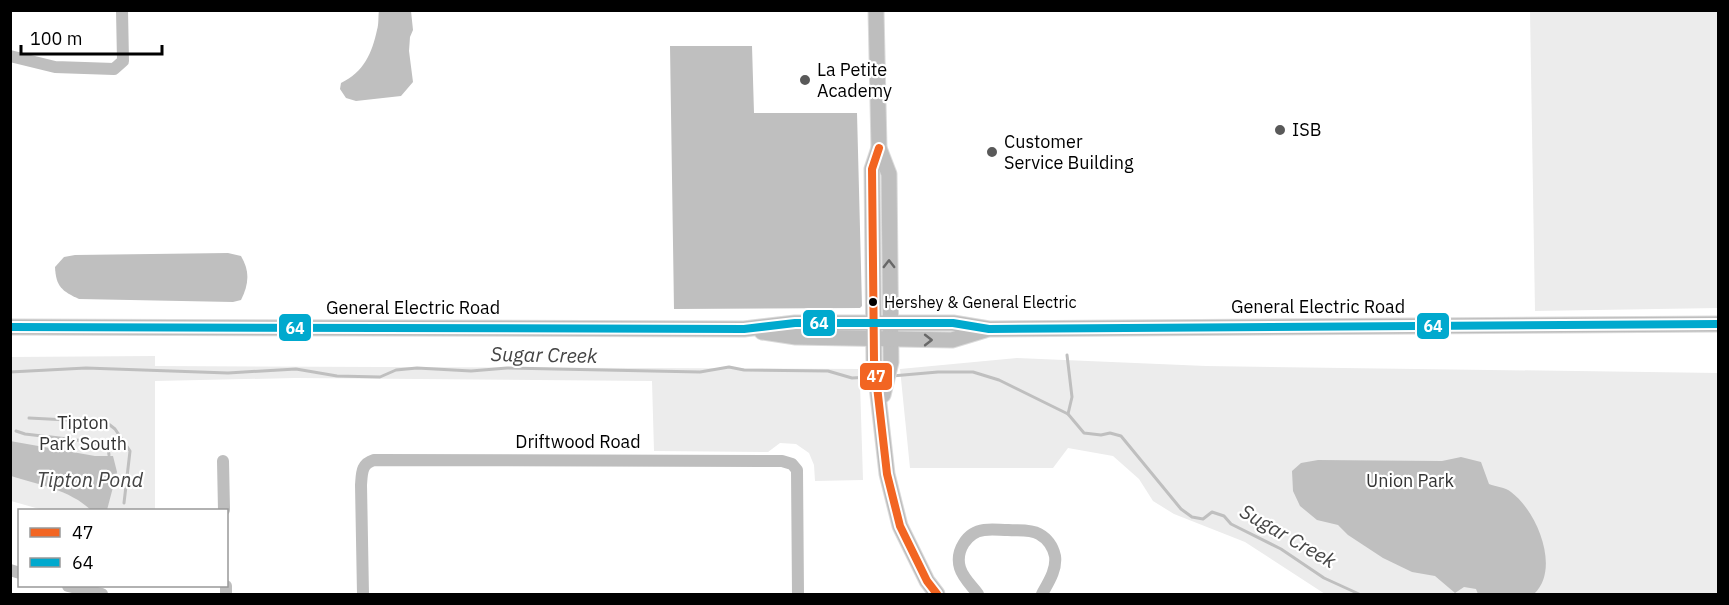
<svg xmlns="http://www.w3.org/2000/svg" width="1729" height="605" font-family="'IBM Plex Sans',sans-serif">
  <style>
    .green { fill: #ececec }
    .water { fill: #bfbfbf }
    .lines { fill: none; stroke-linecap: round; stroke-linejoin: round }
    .stream { stroke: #bfbfbf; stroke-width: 3 }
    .major-casing { stroke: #dbdbdb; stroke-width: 17 }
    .minor { stroke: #bebebe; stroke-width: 12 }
    .major { stroke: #bebebe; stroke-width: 15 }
    .bus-1-casing { stroke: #fff; stroke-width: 12 }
    .bus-2-casing { stroke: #fff; stroke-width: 12 }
    .bus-1 { stroke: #f26522; stroke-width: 8 }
    .bus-2 { stroke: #00a9ce; stroke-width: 8 }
    .oneway { stroke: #686868 }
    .poi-dot { fill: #595959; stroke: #fff; stroke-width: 2 }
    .bus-dot { fill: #000; stroke: #fff; stroke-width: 2 }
    .labels { text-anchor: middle; stroke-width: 4.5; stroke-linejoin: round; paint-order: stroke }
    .bus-label { font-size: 16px; fill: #000; stroke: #fff; text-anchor: start }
    .poi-label { font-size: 18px; fill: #000; stroke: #fff; text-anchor: start }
    .street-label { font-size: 18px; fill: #000; stroke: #fff }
    .park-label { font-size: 18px; fill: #333; stroke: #fff }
    .water-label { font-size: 20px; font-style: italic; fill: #444; stroke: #fff }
    .line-badge { stroke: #fff; stroke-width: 2 }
    .badge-label { font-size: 16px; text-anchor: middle; font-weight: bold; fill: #fff }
  </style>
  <rect width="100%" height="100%" fill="#fff"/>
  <g class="green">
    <polygon points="1530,11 1718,11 1718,308 1535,311"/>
    <polygon points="155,356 155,366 861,369 860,383 863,480 815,481 814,465 809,453 796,444 780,443 768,452 654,451 652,381 295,378 155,381 155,510 43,510 11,501 10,357"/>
    <polygon points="1017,358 1206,366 1718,373 1718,594 1325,594 1245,542 1174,514 1153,501 1139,479 1113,456 1068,448 1053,468 910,468 900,369"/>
  </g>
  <g class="water">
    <path d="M379 10 411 11 413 30 410 37 409 51 413 82 401 96 356 101 346 98 340 89 341 83C364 72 372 53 377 30 379 24 378 17 379 10Z"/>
    <polygon points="670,46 752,46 754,113 857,113 862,306 860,308 674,309"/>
    <path d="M228 253 241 256C250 271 249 284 241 300L233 302 79 299C62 291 56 287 55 267L64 257 75 255Z"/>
    <path d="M10 441 95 456H113L117 472 107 510H91C70 490 37 484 11 476Z"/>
    <path d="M1461 457 1481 462 1489 484C1496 487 1505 487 1511 492 1537 511 1561 569 1534 594H1478L1476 589 1464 587 1455 593 1435 576 1412 572 1383 558 1348 535 1338 525 1317 520 1300 506 1293 491 1292 471 1301 463 1318 460 1442 461Z"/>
  </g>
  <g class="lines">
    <g class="stream">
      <polyline points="1067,355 1072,397 1068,414"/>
      <polyline points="10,372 86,368 228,373 296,369 337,376 380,377 396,370 417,368 471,371 507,368 700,372 729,367 744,370 828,371 852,378 871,377"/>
      <polyline points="892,376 938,372 973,372 999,380 1068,414 1084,433 1101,435 1110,433 1121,436 1181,509 1192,517 1203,519 1212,512 1224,516 1231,524 1281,549 1324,578 1359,594"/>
      <polyline points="29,418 106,422 115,429 130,451 124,503"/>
      <polyline points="16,431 25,434 85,441 108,447 109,455"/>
    </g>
    <g class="major-casing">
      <g id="major">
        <polyline points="876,10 879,148 889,174 891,362 883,395"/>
        <polyline points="879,148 872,169 874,360 887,474 900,526 927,581 937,594"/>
        <polyline points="10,327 744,329 795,323 953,323 989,329 1718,324"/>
        <polyline points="762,332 796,337 952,340 985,330"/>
      </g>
    </g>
    <g class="minor">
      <polyline points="10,56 55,67 114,69 123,61 122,10"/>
      <polyline points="223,461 224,510"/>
      <polyline points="10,570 20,573"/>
      <polyline points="68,586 102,594"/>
      <polyline points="226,586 226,594"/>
      <path d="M363 594 361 485C362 473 361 464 374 460L782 461 792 464 797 470 798 594"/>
      <path d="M978 594C972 586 963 578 960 568 955 551 967 532 984 530 992 529 1000 530 1008 530 1018 531 1030 529 1039 534 1048 539 1053 547 1055 556 1057 570 1048 583 1042 594"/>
    </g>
    <use href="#major" class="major"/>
    <g class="bus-1-casing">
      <polyline id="bus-1" points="879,148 872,169 874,360 887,474 900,526 927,581 937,594"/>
    </g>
    <g class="bus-2-casing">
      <polyline id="bus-2" points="10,327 744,329 795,323 953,323 989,329 1718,324"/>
    </g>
    <use href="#bus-1" class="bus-1"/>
    <use href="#bus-2" class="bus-2"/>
  </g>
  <defs><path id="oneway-chevron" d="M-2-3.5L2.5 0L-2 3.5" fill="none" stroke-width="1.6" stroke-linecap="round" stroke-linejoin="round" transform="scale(1.5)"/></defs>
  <g class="oneway">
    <use href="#oneway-chevron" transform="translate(889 264) rotate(-90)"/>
    <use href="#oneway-chevron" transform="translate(928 340)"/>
  </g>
  <g class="poi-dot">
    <circle cx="805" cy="80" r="6"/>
    <circle cx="1280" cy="130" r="6"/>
    <circle cx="992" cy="152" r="6"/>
  </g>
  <circle class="bus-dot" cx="873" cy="302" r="5"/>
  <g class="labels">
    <g class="bus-label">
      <text x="884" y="308">Hershey &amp; General Electric</text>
    </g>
    <g class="poi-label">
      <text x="817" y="76">La Petite<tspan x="817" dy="21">Academy</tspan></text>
      <text x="1292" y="136">ISB</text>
      <text x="1004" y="148">Customer<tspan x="1004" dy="21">Service Building</tspan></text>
    </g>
    <g class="street-label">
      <text x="1318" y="313">General Electric Road</text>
      <text x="413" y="314">General Electric Road</text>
      <text x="578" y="448">Driftwood Road</text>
    </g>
    <g class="park-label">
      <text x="83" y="429">Tipton<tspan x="83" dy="21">Park South</tspan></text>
      <text x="1410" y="487">Union Park</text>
    </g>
    <g class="water-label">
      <text transform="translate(544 355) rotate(1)" y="7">Sugar Creek</text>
      <text x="90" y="487">Tipton Pond</text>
      <text transform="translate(1288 536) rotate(30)" y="7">Sugar Creek</text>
    </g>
  </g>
  <g class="line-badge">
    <rect x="802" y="309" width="34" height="28" rx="6" fill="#00a9ce"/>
    <rect x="1416" y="312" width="34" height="28" rx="6" fill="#00a9ce"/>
    <rect x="278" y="313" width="34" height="29" rx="6" fill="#00a9ce"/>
    <rect x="859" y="362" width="34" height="29" rx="6" fill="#f26522"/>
  </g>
  <g class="badge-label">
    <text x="819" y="329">64</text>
    <text x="1433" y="332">64</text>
    <text x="295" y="334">64</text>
    <text x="876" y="382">47</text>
  </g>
  <rect width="1729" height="605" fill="none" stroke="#000000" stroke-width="24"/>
  <rect x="18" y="509" width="210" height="78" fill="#ffffff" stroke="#999999" stroke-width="1.5"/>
  <rect x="30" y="528" width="30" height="9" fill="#f26522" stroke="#999999" stroke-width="1.5"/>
  <text x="72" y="539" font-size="18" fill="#000000">47</text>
  <rect x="30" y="558" width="30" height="9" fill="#00a9ce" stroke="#999999" stroke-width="1.5"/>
  <text x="72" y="569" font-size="18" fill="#000000">64</text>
  <path d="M21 45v9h141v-9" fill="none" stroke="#000000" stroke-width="3"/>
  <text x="30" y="45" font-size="18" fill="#000000" stroke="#ffffff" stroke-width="4.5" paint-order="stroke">100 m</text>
</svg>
